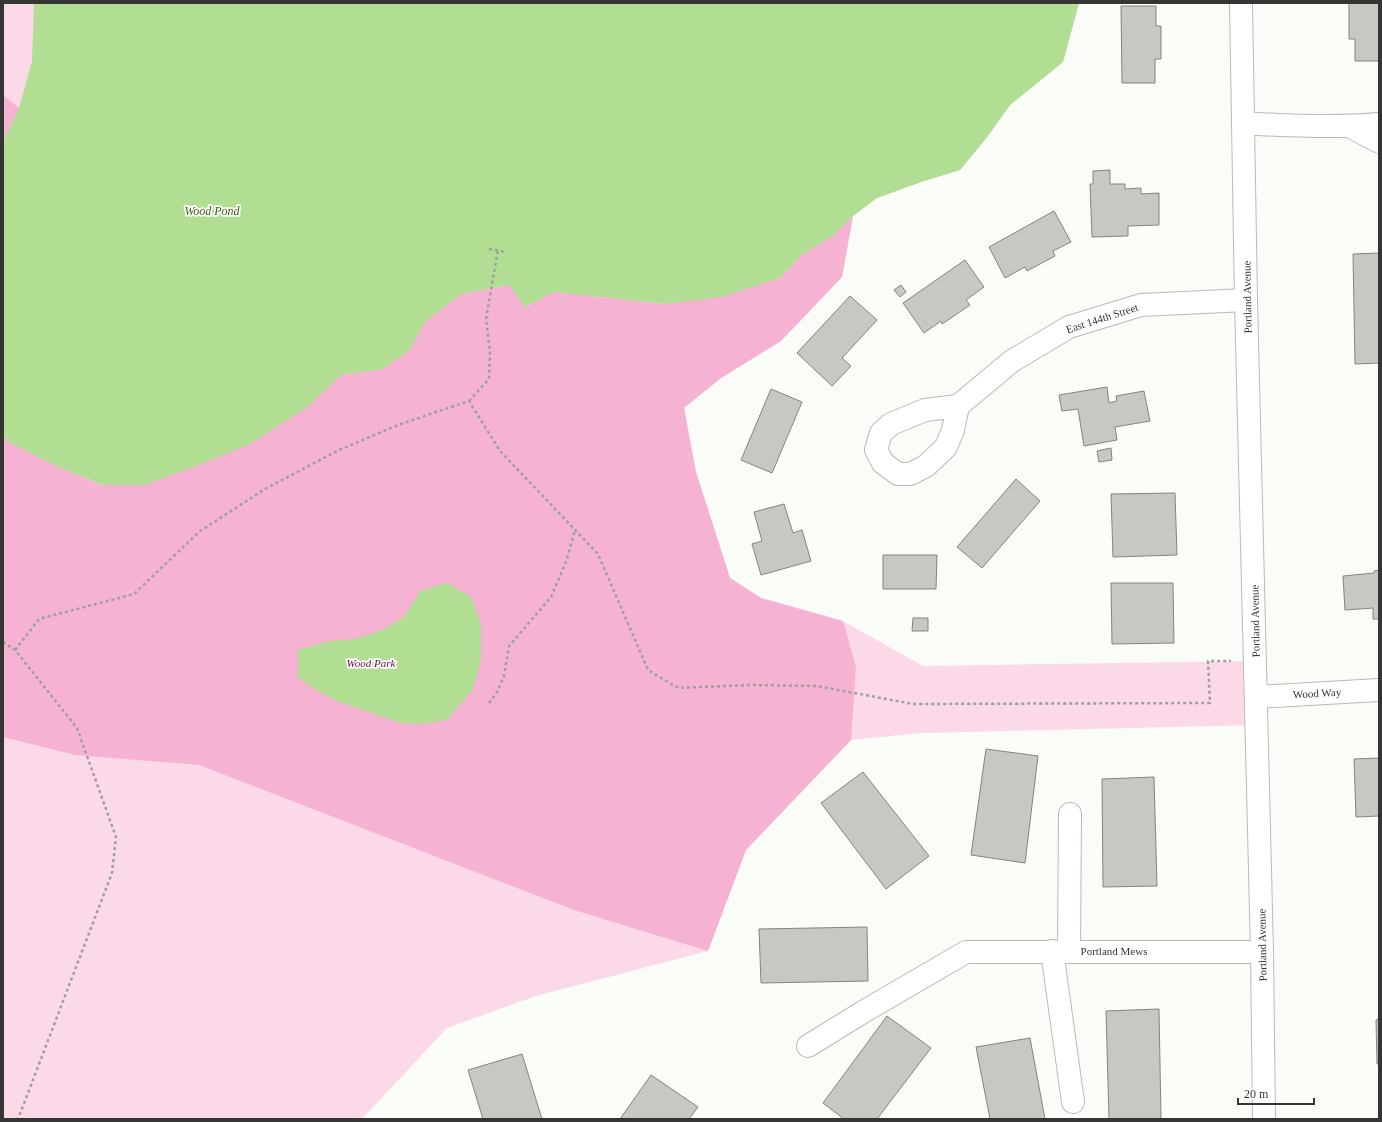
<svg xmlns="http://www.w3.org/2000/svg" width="1382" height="1122" font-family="Georgia,serif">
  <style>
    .green { fill: #fbd9e9 }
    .forest { fill: #f6b2d3 }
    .water { fill: #b1de92 }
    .building { fill: #c6c8c4; stroke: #828480 }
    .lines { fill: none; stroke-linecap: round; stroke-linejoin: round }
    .minor-casing { stroke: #b9bbb7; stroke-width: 24 }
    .path { stroke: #9ea09d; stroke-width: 2.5; stroke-dasharray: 3 3; stroke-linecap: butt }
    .minor { stroke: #fff; stroke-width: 22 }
    .labels { text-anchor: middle; stroke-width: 3.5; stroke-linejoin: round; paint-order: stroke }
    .street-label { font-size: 11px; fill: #353634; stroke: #fff }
    .park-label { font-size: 11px; font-style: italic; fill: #6d0949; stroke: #fff }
    .water-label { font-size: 12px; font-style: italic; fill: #396012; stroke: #fff }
  </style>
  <rect width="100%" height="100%" fill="#f9fcf7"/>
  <polygon class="green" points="3,3 1079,3 1063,62 1010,105 988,136 960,170 924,181 877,198 853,216 842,277 781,341 721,378 684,408 696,472 730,578 761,598 843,621 923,666 1256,661 1257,725 922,733 851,740 746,850 708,951 536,996 447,1028 362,1119 3,1119"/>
  <g class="forest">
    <polygon points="3,95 19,108 3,142"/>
    <polygon points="853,216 842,277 781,341 721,378 684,408 696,472 730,578 761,598 843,621 856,667 851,740 746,850 708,951 574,910 199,765 75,755 3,737 3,436 9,442 54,465 101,485 306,408 341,375 383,369 410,350 425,322 461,294 510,285 526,307 554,292 665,304 780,278 802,255 834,235"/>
  </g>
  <g class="water">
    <polygon points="34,3 1079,3 1063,62 1010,105 988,136 960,170 924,181 877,198 853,216 834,235 802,255 780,278 722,297 666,304 554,292 525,307 509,285 461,294 425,322 410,350 383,369 341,375 306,408 250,444 196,466 145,485 102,485 54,465 9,442 3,436 3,142 19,108 32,61"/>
    <polygon points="446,583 471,597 481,624 481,660 473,689 447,720 423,724 401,723 337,701 316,690 298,677 298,650 330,641 356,639 384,629 405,616 420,591"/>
  </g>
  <g class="building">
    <polygon points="1349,3 1379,3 1379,61 1355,61 1355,39 1349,39"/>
    <polygon points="1121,6 1156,6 1156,26 1161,26 1161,59 1155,59 1155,83 1122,83"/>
    <polygon points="1110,170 1110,184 1125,184 1125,189 1141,188 1141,194 1159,193 1159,225 1128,226 1128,236 1092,237 1090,184 1093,184 1093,171"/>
    <polygon points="1054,211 1071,242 1053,251 1055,256 1027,271 1025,267 1005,278 989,247"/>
    <polygon points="1379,253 1379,363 1355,364 1353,254"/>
    <polygon points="965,260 984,287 966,300 970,305 942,324 941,321 924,333 903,303"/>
    <polygon points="901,285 906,292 900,297 894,290"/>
    <polygon points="850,296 877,320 842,358 851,366 832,386 797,353"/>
    <polygon points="1107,387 1109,403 1117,401 1116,396 1144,391 1150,421 1115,427 1117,440 1084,446 1078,409 1062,411 1059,395"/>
    <polygon points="771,389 802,402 772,473 741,460"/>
    <polygon points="1111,448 1112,460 1099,462 1097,451"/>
    <polygon points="1016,479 1040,501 982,568 957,547"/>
    <polygon points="1175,493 1177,555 1113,557 1111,494"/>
    <polygon points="784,504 793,533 802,530 811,561 761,575 752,544 762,541 754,512"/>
    <polygon points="883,555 937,555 936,589 883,589"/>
    <polygon points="1379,570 1379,619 1373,619 1373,608 1345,610 1343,576 1374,573 1374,571"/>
    <polygon points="1111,583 1173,583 1174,643 1112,644"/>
    <polygon points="913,618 928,618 928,631 912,631"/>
    <polygon points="986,749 1038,756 1025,863 971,855"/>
    <polygon points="1379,758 1379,816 1356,817 1354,759"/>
    <polygon points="863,772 929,856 886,889 821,803"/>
    <polygon points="1154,777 1157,886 1103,887 1102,779"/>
    <polygon points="867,927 868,981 761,983 759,929"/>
    <polygon points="1159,1009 1161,1119 1109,1119 1106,1011"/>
    <polygon points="887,1016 931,1048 877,1119 844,1119 823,1103"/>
    <polygon points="1379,1019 1379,1064 1377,1064 1376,1020"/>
    <polygon points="1030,1038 1045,1119 990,1119 976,1047"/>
    <polygon points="522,1054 542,1119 483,1119 468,1070"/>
    <polygon points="651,1075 698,1107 689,1119 620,1119"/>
  </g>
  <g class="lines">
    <g class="minor-casing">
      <g id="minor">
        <polyline points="1241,3 1246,300 1262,952 1264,1119"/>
        <path d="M1243 123C1289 126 1334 128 1379 124"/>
        <polyline points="1351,127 1379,142"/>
        <polyline points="958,406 953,430 946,447 926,466 910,474 898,474 883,463 876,450 881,433 891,424 925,410 958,406 1012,361 1069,327 1141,305 1246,300"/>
        <polyline points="1256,697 1379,690"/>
        <polyline points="1052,951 1073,1102"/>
        <polyline points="1069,952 1070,814"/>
        <polyline points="808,1046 863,1012 966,952 1262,952"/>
      </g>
    </g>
    <g class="path">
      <polyline points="489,249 506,252"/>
      <polyline points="469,401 489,379 490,351 486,319 498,250"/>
      <polyline points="3,642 15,650 77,728 116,837 112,873 18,1119"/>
      <polyline points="15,650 39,619 134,594 200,531 265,489 339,450 398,425 469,401 500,451 598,554 648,670 678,688 749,685 817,686 913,704 1210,703 1208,661 1231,661"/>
      <polyline points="489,703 497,692 504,676 509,646 551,597 566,562 575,530"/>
    </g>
    <use href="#minor" class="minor"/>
  </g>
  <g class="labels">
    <g class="street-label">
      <text transform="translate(1247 297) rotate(-91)" y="4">Portland Avenue</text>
      <text transform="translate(1102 318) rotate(-18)" y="4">East 144th Street</text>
      <text transform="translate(1255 621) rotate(-91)" y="4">Portland Avenue</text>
      <text transform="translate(1317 693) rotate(-3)" y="4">Wood Way</text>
      <text transform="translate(1262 945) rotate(-91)" y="4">Portland Avenue</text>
      <text x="1114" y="955">Portland Mews</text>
    </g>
    <g class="park-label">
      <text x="371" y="667">Wood Park</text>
    </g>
    <g class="water-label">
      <text x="212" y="215">Wood Pond</text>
    </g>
  </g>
  <rect width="1382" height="1122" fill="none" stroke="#353634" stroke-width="8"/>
  <path d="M1238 1098v6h76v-6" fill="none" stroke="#353634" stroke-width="2"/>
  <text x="1244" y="1098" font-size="12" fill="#353634" stroke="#ffffff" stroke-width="3" paint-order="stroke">20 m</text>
</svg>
